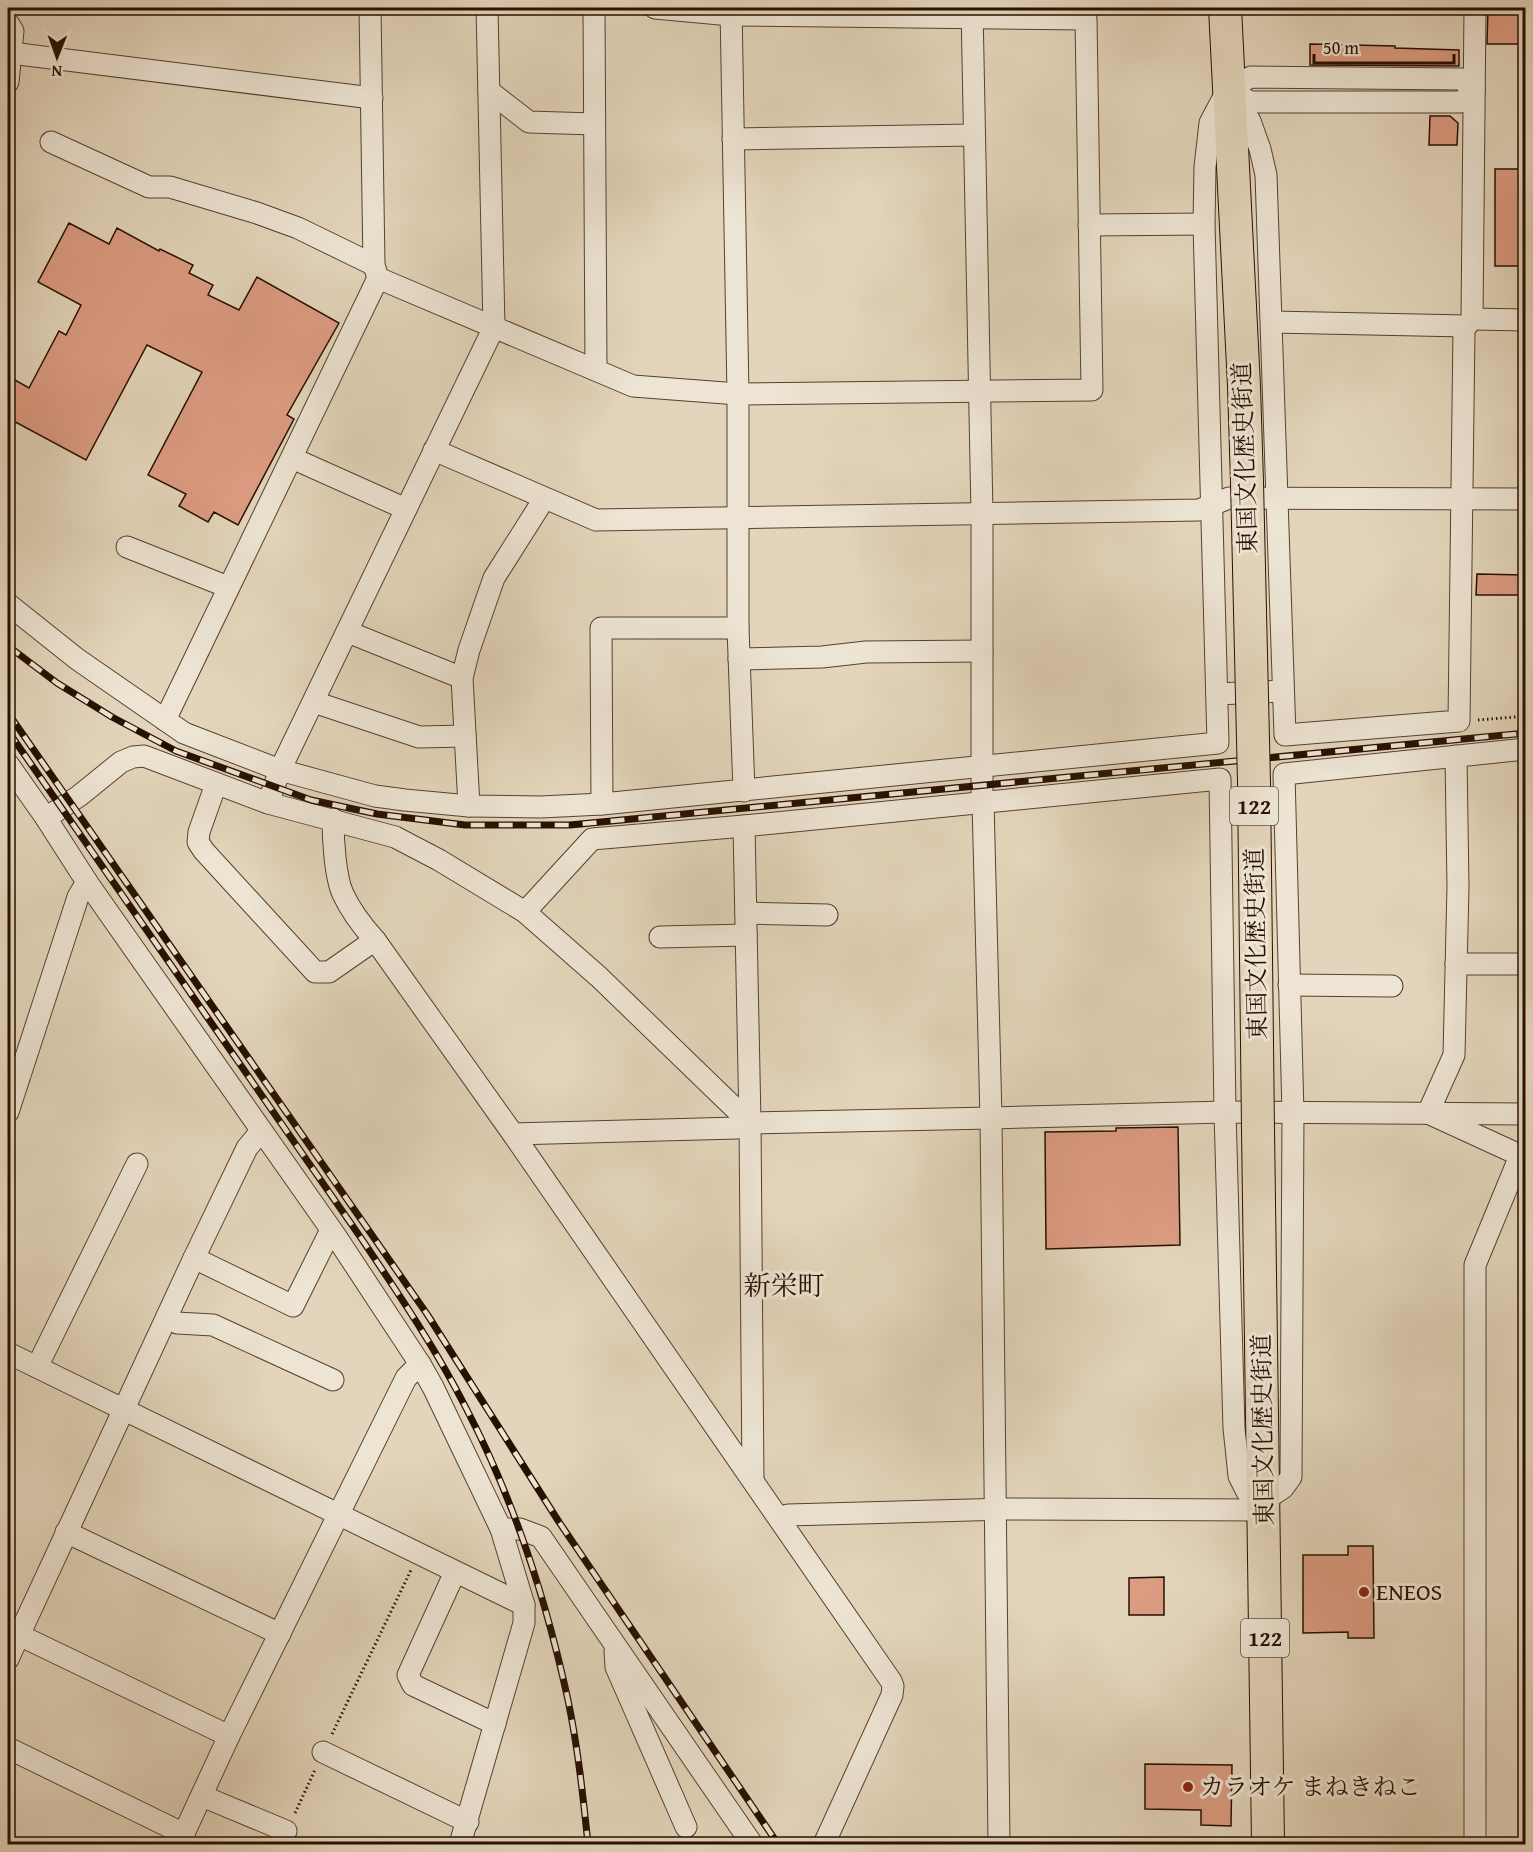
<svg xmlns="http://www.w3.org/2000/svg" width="1533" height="1852" font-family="'Gentium Book Plus','Noto Serif JP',serif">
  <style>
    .building { fill: #dc9c82; stroke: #270f00; stroke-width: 1.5 }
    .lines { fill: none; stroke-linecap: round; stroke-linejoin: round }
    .minor-casing { stroke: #56402f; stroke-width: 23 }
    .highway-casing { stroke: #270f00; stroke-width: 34 }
    .path { stroke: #270f00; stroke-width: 3; stroke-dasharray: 1.5 3; stroke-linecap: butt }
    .minor { stroke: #ede4d3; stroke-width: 21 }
    .highway { stroke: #e3d5bb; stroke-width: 32 }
    .rail-casing { stroke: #270f00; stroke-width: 7 }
    .rail { stroke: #ede4d3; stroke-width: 4.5; stroke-dasharray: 14; stroke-linecap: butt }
    .highway-bridge-casing { stroke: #270f00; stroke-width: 34; stroke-linecap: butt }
    .highway-bridge { stroke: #e3d5bb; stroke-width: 32 }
    .poi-dot { fill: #8f2418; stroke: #ede4d3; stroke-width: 2 }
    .labels { text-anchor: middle; stroke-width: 6; stroke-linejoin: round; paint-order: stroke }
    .shield { fill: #ede4d3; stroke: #624f3f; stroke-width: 1.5 }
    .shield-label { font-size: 22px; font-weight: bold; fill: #270f00 }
    .street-label { font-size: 24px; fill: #270f00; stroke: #ede4d3 }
    .poi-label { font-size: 24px; fill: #270f00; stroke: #ede4d3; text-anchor: start }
    .quarter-label { font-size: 27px; fill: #270f00; stroke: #ede4d3 }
  </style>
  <rect width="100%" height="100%" fill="#e3d5bb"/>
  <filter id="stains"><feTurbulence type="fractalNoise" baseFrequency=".00333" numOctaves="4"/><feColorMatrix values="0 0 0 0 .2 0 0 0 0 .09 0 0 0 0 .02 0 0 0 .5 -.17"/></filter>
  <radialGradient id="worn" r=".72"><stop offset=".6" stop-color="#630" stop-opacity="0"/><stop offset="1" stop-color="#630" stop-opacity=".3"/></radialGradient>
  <g class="building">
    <polygon points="1488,8 1526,8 1526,44 1487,44"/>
    <polygon points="1310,44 1395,46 1395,48 1459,50 1459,66 1310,65"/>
    <polygon points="1430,116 1450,116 1458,123 1457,145 1429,145"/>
    <rect x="1495" y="169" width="31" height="97"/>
    <polygon points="69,223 109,244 117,228 159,251 160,249 193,265 189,273 213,285 208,295 239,310 257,277 339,323 287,415 294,419 238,525 214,512 208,522 179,506 186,494 148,475 202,372 147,345 86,460 8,418 8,376 29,388 59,331 66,335 81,305 38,282"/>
    <polygon points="1477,574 1526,575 1526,595 1476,595"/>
    <polygon points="1178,1127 1180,1245 1046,1249 1045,1132 1116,1131 1116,1128"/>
    <polygon points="1348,1546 1373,1546 1374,1638 1348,1638 1348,1632 1303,1633 1303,1555 1348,1555"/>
    <polygon points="1164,1577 1164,1615 1129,1615 1129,1578"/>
    <polygon points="1145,1764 1232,1765 1231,1826 1201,1825 1201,1810 1145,1809"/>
  </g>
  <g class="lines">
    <g class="minor-casing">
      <g id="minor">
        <polyline points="370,8 374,265 378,278 633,386 738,394 1092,390 1086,19 731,15 655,8"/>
        <polyline points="594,8 596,370"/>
        <polyline points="731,8 738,394 738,628 744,791"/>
        <polyline points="8,23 13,31 8,82"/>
        <polyline points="11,53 372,98"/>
        <polyline points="1228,89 1251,77 1462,79 1474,91"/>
        <polyline points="1230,90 1250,102 1461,102 1474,91"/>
        <polyline points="489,91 529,122 594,124"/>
        <polyline points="733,139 974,135"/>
        <polyline points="51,142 149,187 170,187 257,213 298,228 374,265"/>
        <polyline points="1089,225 1204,224"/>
        <polyline points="1472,319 1526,320"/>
        <polyline points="1272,322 1466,326"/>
        <polyline points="434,450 596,520 1199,510 1229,498 1526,499"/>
        <polyline points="292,458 406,509"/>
        <polyline points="127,547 228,587"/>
        <polyline points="8,604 77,659 184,733 280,770 375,796 405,800 469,806 541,807 602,804 1218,743 1204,224 1205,167 1210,123 1228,89 1250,121 1260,149 1266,175 1285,735 1459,721 1464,329 1472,319 1475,8"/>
        <polyline points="348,632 462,678"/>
        <polyline points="739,659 822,657 866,652 982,651"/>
        <polyline points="1217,694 1283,691"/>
        <polyline points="314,702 419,737 465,736"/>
        <polyline points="165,720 378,278"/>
        <polyline points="1456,756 1458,887 1454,1055 1428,1113 1526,1158"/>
        <polyline points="8,764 46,818 87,882 335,1235 420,1364 433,1387 501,1529 524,1605"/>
        <polyline points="216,784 199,832 198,842 204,851 315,972 329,972 375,940"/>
        <polyline points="268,803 280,770 494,327 487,8"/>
        <polyline points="602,804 601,628 738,628"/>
        <polyline points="469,806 462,678 469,650 494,578 544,499"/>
        <polyline points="46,818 79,796 121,762 133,757 144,756 268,803 395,837 439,860 525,912 599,977 750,1123 991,1118 983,802 982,794 982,514 972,8"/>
        <path d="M333 819C333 838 335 877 343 894 350 909 363 927 375 940L513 1134 891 1681 893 1686 892 1695 824 1844"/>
        <polyline points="744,826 750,1123 753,1480"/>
        <polyline points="525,912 592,839 744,826 1220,779 1225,1112 1234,1428 1239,1476 1247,1492 1265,1500 1283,1488 1291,1477 1293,1113 1284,774 1526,749"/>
        <polyline points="746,913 827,915"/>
        <polyline points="660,937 746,935"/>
        <polyline points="1456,964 1526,964"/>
        <polyline points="1289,985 1392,986"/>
        <polyline points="8,1112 78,897 87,882"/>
        <polyline points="513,1134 737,1128 750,1123"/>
        <polyline points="194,1258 293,1306 331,1230"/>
        <polyline points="167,1316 177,1323 213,1325 333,1380"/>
        <polyline points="8,1353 524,1605 524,1623 460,1844"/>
        <polyline points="37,1367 137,1164"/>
        <polyline points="779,1518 788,1515 1007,1509 1264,1510"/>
        <polyline points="501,1529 520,1529 541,1537 752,1844"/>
        <polyline points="66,1532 280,1634"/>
        <polyline points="455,1572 408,1675 413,1685 495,1724"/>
        <polyline points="19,1635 229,1736"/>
        <polyline points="615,1651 616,1667 686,1827"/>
        <polyline points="8,1659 194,1258 247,1148 261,1131"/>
        <polyline points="8,1748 184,1834"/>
        <polyline points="323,1752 468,1822"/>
        <polyline points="202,1796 286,1831"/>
        <polyline points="179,1844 229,1736 406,1378 420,1364"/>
        <polyline points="999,1844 991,1118 1225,1112 1526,1114"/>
        <polyline points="1475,1844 1475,1265 1520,1156"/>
      </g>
    </g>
    <g class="highway-casing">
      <g id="highway">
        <polyline points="1225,8 1244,386 1247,482"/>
        <polyline points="1258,1130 1268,1844"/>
      </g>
    </g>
    <g class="path">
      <polyline points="1478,720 1526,716"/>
      <polyline points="332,1734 411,1570"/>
      <polyline points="295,1813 315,1770"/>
    </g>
    <use href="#minor" class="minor"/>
    <use href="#highway" class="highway"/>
    <g class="rail-casing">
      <g id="rail">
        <polyline points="8,646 57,683 112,717 176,751 311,800 377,814 465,825 570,825 1526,733"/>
        <polyline points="8,713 427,1314 559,1522 778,1844"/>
        <path d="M8 731 361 1238C398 1293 436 1349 466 1408 514 1500 546 1599 568 1700 578 1748 583 1796 588 1844"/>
      </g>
    </g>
    <use href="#rail" class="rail"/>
    <g class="highway-bridge-casing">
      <polyline id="highway-bridge" points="1247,482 1254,783 1258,1130"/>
    </g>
    <use href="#highway-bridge" class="highway-bridge"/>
  </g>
  <g class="poi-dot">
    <circle cx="1364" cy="1592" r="6"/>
    <circle cx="1188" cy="1787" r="6"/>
  </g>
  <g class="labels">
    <g class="shield">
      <rect x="1230" y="787" width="48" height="38" rx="4.5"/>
      <rect x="1241" y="1619" width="48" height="38" rx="4.5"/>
    </g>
    <g class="shield-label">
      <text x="1254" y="814">122</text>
      <text x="1265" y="1646">122</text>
    </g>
    <g class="street-label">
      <text transform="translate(1245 458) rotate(-92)" y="8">東国文化歴史街道</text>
      <text transform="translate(1256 944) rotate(-91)" y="8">東国文化歴史街道</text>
      <text transform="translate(1263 1430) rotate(-91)" y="8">東国文化歴史街道</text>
    </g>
    <g class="poi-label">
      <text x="1376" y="1600">ENEOS</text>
      <text x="1200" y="1795">カラオケ まねきねこ</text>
    </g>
    <g class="quarter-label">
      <text x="784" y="1295">新栄町</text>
    </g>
  </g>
  <rect width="1533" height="1852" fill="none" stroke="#e3d5bb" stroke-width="30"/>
  <rect x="9" y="9" width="1515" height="1834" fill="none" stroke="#270f00" stroke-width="3"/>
  <rect x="15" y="15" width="1503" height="1822" fill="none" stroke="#270f00" stroke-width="1.5"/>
  <g transform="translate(57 57) rotate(181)" stroke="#ede4d3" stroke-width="4.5" paint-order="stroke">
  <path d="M0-4.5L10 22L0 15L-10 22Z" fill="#270f00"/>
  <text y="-9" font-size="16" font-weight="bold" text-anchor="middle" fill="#270f00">N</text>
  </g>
  <path d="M1314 54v9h140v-9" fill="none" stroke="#270f00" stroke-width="3"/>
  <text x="1323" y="54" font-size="18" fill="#270f00" stroke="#ede4d3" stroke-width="4.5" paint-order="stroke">50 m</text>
  <rect width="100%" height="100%" filter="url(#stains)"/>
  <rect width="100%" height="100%" fill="url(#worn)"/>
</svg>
